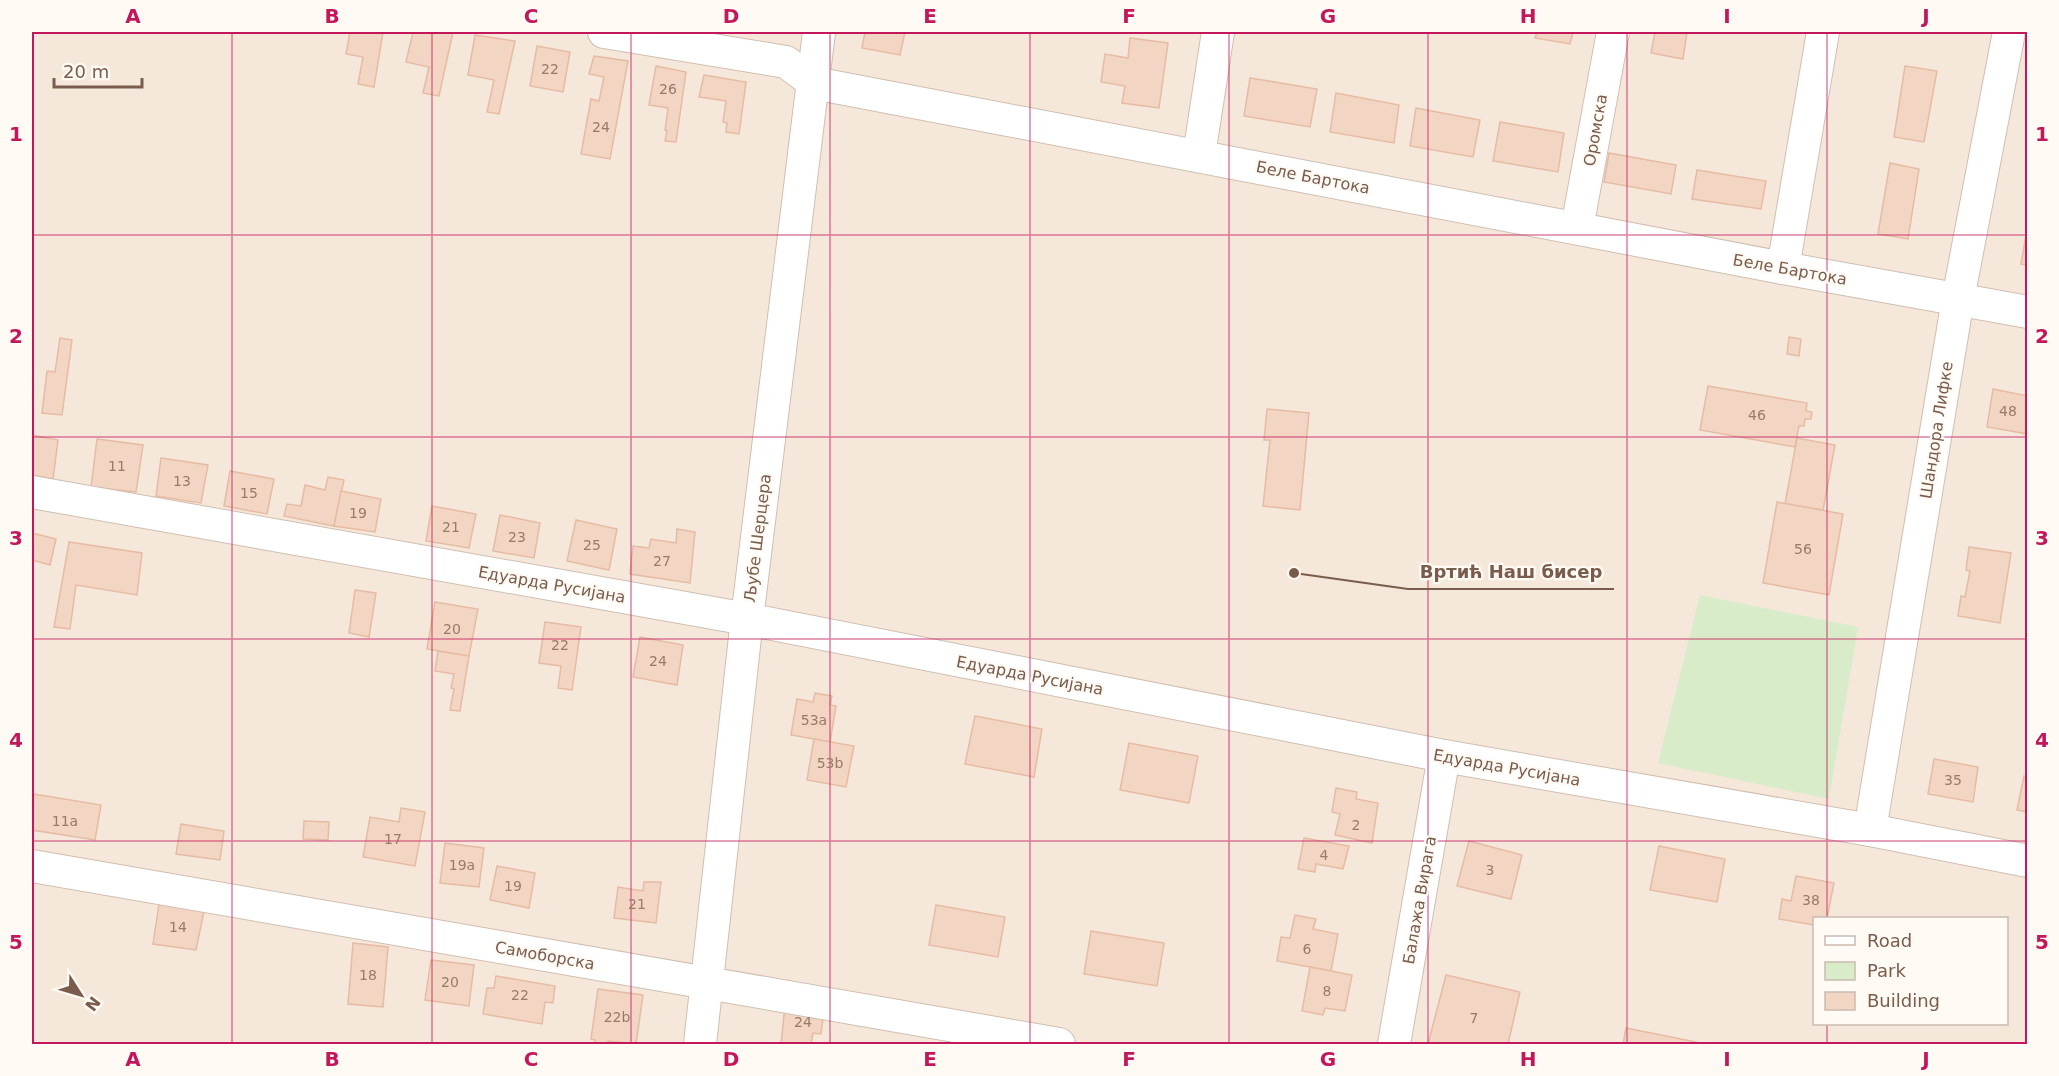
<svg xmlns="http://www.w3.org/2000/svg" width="2059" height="1076" font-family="'DejaVu Sans',sans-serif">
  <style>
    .residential { fill: #f5e8da; fill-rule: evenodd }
    .green { fill: #d8ecc9 }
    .building { fill: #f3d5c3; stroke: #e6bba3; stroke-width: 1.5 }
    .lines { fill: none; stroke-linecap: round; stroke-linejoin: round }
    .minor-casing { stroke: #d1beb0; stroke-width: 34 }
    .minor { stroke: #fff; stroke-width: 32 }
    .grid { fill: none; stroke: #c2185b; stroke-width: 1.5; stroke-opacity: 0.55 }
    .labels { text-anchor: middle; stroke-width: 4.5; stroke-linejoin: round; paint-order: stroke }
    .number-label { font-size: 14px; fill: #987a6a }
    .street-label { font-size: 16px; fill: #7a5c4d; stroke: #fffaf3 }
    .leader { fill: none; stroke: #7a5c4d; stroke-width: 2 }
    .callout-dot { fill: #7a5c4d; stroke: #fffaf3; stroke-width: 2 }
    .callout-label { font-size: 18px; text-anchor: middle; font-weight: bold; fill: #7a5c4d; stroke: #fffaf3; stroke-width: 4.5; stroke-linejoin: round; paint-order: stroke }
    .neatline { fill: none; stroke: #c2185b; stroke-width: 2 }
    .grid-label { font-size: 20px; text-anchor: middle; font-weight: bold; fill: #c2185b }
  </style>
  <rect width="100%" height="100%" fill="#fdf6ec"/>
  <path class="residential" d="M32 32H2027V1044H32ZM1814 918H2006V1024H1814Z"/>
  <polygon class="green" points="1700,595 1858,627 1829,799 1658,763"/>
  <g class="building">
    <polygon points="350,32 383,32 374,87 358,84 363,57 346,54"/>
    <polygon points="413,32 453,32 439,96 423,93 429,67 406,62"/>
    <polygon points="865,32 905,32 900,55 862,48"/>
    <polygon points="1537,32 1573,32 1570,44 1535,38"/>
    <polygon points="1655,32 1687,32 1683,59 1651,53"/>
    <polygon points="475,35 515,41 499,114 487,112 494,80 468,75"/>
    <polygon points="1130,38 1168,43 1159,108 1122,103 1125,86 1101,82 1105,54 1128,58"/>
    <polygon points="537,46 570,52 563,92 530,86"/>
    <polygon points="594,56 628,61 610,159 581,154 591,99 599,101 604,77 589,74"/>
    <polygon points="656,66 686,72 676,142 665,141 667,131 665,130 668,108 649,105"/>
    <polygon points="1905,66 1937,71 1924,142 1894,137"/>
    <polygon points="704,75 746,82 739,134 726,132 727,123 723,122 726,101 699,97"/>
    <polygon points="1250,78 1317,89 1310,127 1244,116"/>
    <polygon points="1336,93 1399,105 1394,143 1330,132"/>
    <polygon points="1416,108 1480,120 1473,157 1410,146"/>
    <polygon points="1500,122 1564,133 1558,172 1493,161"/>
    <polygon points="1609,153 1676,165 1671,194 1604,182"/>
    <polygon points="1890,163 1919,169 1908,239 1878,234"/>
    <polygon points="1697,170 1766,181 1761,209 1692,199"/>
    <polygon points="2028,224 2028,265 2021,264"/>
    <polygon points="1789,337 1801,339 1799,356 1787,354"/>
    <polygon points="60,338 72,340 62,415 42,413 47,371 55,372"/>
    <polygon points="1708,386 1807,403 1806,411 1812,412 1811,419 1805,419 1804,426 1799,426 1795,447 1700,430"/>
    <polygon points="1993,389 2028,396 2028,434 1987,427"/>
    <polygon points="1267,409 1309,413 1300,510 1263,506 1270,440 1264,440"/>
    <polygon points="32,435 58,440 53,479 32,475"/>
    <polygon points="1797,438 1835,445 1823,510 1785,504"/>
    <polygon points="97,439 143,445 136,492 91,487"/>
    <polygon points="161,458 208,465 201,503 156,496"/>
    <polygon points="230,471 274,479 267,514 224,506"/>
    <polygon points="328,477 344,480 334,526 284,516 287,504 301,506 305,485 325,490"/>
    <polygon points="341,491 381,499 375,532 334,526"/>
    <polygon points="1777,502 1843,514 1829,595 1763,583"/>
    <polygon points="432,506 476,514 469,548 426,541"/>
    <polygon points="500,515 540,523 534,558 493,551"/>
    <polygon points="576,520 617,529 609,570 567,561"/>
    <polygon points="677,529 695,532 690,583 630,574 633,546 649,548 651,539 676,543"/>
    <polygon points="32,533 56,539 50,565 32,560"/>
    <polygon points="69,542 142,553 137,595 76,585 70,629 54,627"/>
    <polygon points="1969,547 2011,553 2000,623 1958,616 1961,596 1965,597 1970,571 1966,570"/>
    <polygon points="355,590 376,593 369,637 349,633"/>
    <polygon points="435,602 478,609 469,656 427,649"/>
    <polygon points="545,622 581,627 572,690 558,688 561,666 539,663"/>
    <polygon points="640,637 683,645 677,685 633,677"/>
    <polygon points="438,651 469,656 460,711 450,710 454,689 451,688 454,674 435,671"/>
    <polygon points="815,693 832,696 830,705 836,706 830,742 791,735 797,699 813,702"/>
    <polygon points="975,716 1042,729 1034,777 965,764"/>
    <polygon points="814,739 854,746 846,787 807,780"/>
    <polygon points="1129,743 1198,756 1189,803 1120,790"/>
    <polygon points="1934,759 1978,767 1973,802 1928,794"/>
    <polygon points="2024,776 2028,777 2028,812 2017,810"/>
    <polygon points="1336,788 1357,792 1356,799 1378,803 1372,843 1335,835 1340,814 1332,812"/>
    <polygon points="34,794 101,805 95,840 32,830"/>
    <polygon points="401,808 425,812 415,866 363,857 370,817 399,822"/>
    <polygon points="304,821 329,822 328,840 303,839"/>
    <polygon points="181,824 224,831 220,860 176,854"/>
    <polygon points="1304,838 1349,846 1343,869 1316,864 1315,872 1298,869"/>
    <polygon points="1469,841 1522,855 1511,899 1457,886"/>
    <polygon points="445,843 484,848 479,887 440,883"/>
    <polygon points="1659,846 1725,859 1717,902 1650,890"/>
    <polygon points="497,866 535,873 529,908 490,900"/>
    <polygon points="1796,876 1834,883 1827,918 1814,918 1814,925 1779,919 1782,899 1791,901"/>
    <polygon points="644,882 661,882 656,923 614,918 618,887 643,891"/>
    <polygon points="159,904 204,911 196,950 153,944"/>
    <polygon points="936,905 1005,917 998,957 929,945"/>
    <polygon points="1295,915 1316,919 1313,929 1338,934 1331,971 1277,961 1281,937 1290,938"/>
    <polygon points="1091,931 1164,943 1157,986 1084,974"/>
    <polygon points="353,943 388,947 383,1007 348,1004"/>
    <polygon points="431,960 474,965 469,1006 425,1000"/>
    <polygon points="1310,967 1352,975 1345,1011 1325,1008 1323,1015 1302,1011"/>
    <polygon points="1446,975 1520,992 1508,1044 1428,1044"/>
    <polygon points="496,976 555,986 553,1003 545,1002 542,1024 483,1014 487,988 494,988"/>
    <polygon points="598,989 643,995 636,1044 608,1041 607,1044 594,1044 595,1040 591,1039"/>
    <polygon points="785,1006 824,1011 821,1034 813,1033 811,1044 781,1044"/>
    <polygon points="1626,1028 1696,1042 1695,1044 1623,1044"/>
  </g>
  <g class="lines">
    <g class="minor-casing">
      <g id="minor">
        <polyline points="604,32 786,62 814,83 1783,268 2028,312"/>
        <polyline points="1199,155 1218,32"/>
        <polyline points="1577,228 1613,32"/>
        <polyline points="1783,268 1823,32"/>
        <polyline points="32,492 747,619 1444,756 1870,830 2028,861"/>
        <polyline points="1870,830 1958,299 2009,32"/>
        <polyline points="32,866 1059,1044"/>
        <polyline points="700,1044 747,619 819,32"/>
        <polyline points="1394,1044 1444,756"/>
      </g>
    </g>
    <use href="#minor" class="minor"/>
  </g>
  <path class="grid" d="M232 32V1044M432 32V1044M631 32V1044M830 32V1044M1030 32V1044M1229 32V1044M1428 32V1044M1627 32V1044M1827 32V918M32 235H2028M32 437H2028M32 639H2028M32 841H2028M1827 1024V1044"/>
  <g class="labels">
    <g class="number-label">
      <text x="550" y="74">22</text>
      <text x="668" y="94">26</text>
      <text x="601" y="132">24</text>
      <text x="2008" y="416">48</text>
      <text x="1757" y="420">46</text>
      <text x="117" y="471">11</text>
      <text x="182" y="486">13</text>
      <text x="249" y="498">15</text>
      <text x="358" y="518">19</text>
      <text x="451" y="532">21</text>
      <text x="517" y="542">23</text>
      <text x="592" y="550">25</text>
      <text x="1803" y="554">56</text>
      <text x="662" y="566">27</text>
      <text x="452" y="634">20</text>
      <text x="560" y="650">22</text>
      <text x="658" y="666">24</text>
      <text x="814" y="725">53a</text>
      <text x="830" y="768">53b</text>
      <text x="1953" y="785">35</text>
      <text x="65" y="826">11a</text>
      <text x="1356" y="830">2</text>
      <text x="393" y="844">17</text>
      <text x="1324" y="860">4</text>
      <text x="462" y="870">19a</text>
      <text x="1490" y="875">3</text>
      <text x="513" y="891">19</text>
      <text x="1811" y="905">38</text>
      <text x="637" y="909">21</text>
      <text x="178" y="932">14</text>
      <text x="1307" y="954">6</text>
      <text x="368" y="980">18</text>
      <text x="450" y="987">20</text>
      <text x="1327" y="996">8</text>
      <text x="520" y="1000">22</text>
      <text x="617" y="1022">22b</text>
      <text x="1474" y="1023">7</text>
      <text x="803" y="1027">24</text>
    </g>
    <g class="street-label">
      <text transform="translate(1595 130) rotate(-80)" y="6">Оромска</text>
      <text transform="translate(1313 177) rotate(11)" y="6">Беле Бартока</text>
      <text transform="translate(1790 269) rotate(10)" y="6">Беле Бартока</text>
      <text transform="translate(1936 430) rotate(-81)" y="6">Шандора Лифке</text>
      <text transform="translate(757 538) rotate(-83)" y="6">Љубе Шерцера</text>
      <text transform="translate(552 584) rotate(10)" y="6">Едуарда Русијана</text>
      <text transform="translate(1030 675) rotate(11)" y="6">Едуарда Русијана</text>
      <text transform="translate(1507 767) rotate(10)" y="6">Едуарда Русијана</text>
      <text transform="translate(1419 900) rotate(-80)" y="6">Балажа Вирага</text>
      <text transform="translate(545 955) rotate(10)" y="6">Самоборска</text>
    </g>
  </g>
  <path class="leader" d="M1294 573L1408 589H1614"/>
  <circle class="callout-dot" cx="1294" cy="573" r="6"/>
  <g class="callout-label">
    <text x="1511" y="578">Вртић Наш бисер</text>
  </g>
  <rect width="2059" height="1076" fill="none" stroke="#fffaf3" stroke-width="66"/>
  <rect x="1813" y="917" width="195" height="108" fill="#fffaf3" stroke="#cabbb1" stroke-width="1.5"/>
  <rect x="1825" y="936" width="30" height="9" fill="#ffffff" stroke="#cabbb1" stroke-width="1.5"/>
  <text x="1867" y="947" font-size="18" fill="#7a5c4d">Road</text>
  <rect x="1825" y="962" width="30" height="18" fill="#d8ecc9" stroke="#cabbb1" stroke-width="1.5"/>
  <text x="1867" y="977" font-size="18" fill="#7a5c4d">Park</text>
  <rect x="1825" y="992" width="30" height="18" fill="#f3d5c3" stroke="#cabbb1" stroke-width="1.5"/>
  <text x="1867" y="1007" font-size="18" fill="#7a5c4d">Building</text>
  <g transform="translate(81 995) rotate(127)" stroke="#fffaf3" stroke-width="4.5" paint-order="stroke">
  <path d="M0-4.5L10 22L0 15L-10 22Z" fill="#7a5c4d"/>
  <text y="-9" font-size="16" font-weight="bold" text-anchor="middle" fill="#7a5c4d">N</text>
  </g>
  <path d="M54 78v9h88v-9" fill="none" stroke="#7a5c4d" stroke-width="3"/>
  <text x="63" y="78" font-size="18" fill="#7a5c4d" stroke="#fffaf3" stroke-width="4.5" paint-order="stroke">20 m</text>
  <rect x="33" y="33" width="1993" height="1010" class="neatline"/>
  <g class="grid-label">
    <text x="133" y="23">A</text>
    <text x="332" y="23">B</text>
    <text x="531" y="23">C</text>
    <text x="731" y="23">D</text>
    <text x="930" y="23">E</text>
    <text x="1129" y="23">F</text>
    <text x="1328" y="23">G</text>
    <text x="1528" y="23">H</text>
    <text x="1727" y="23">I</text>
    <text x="1926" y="23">J</text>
    <text x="16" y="141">1</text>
    <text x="2042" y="141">1</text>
    <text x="16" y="343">2</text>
    <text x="2042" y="343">2</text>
    <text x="16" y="545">3</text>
    <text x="2042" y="545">3</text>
    <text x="16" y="747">4</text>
    <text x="2042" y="747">4</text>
    <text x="16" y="949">5</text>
    <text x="2042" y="949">5</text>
    <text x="133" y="1066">A</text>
    <text x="332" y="1066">B</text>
    <text x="531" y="1066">C</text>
    <text x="731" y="1066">D</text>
    <text x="930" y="1066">E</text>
    <text x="1129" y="1066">F</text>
    <text x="1328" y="1066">G</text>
    <text x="1528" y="1066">H</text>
    <text x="1727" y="1066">I</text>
    <text x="1926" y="1066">J</text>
  </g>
</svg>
